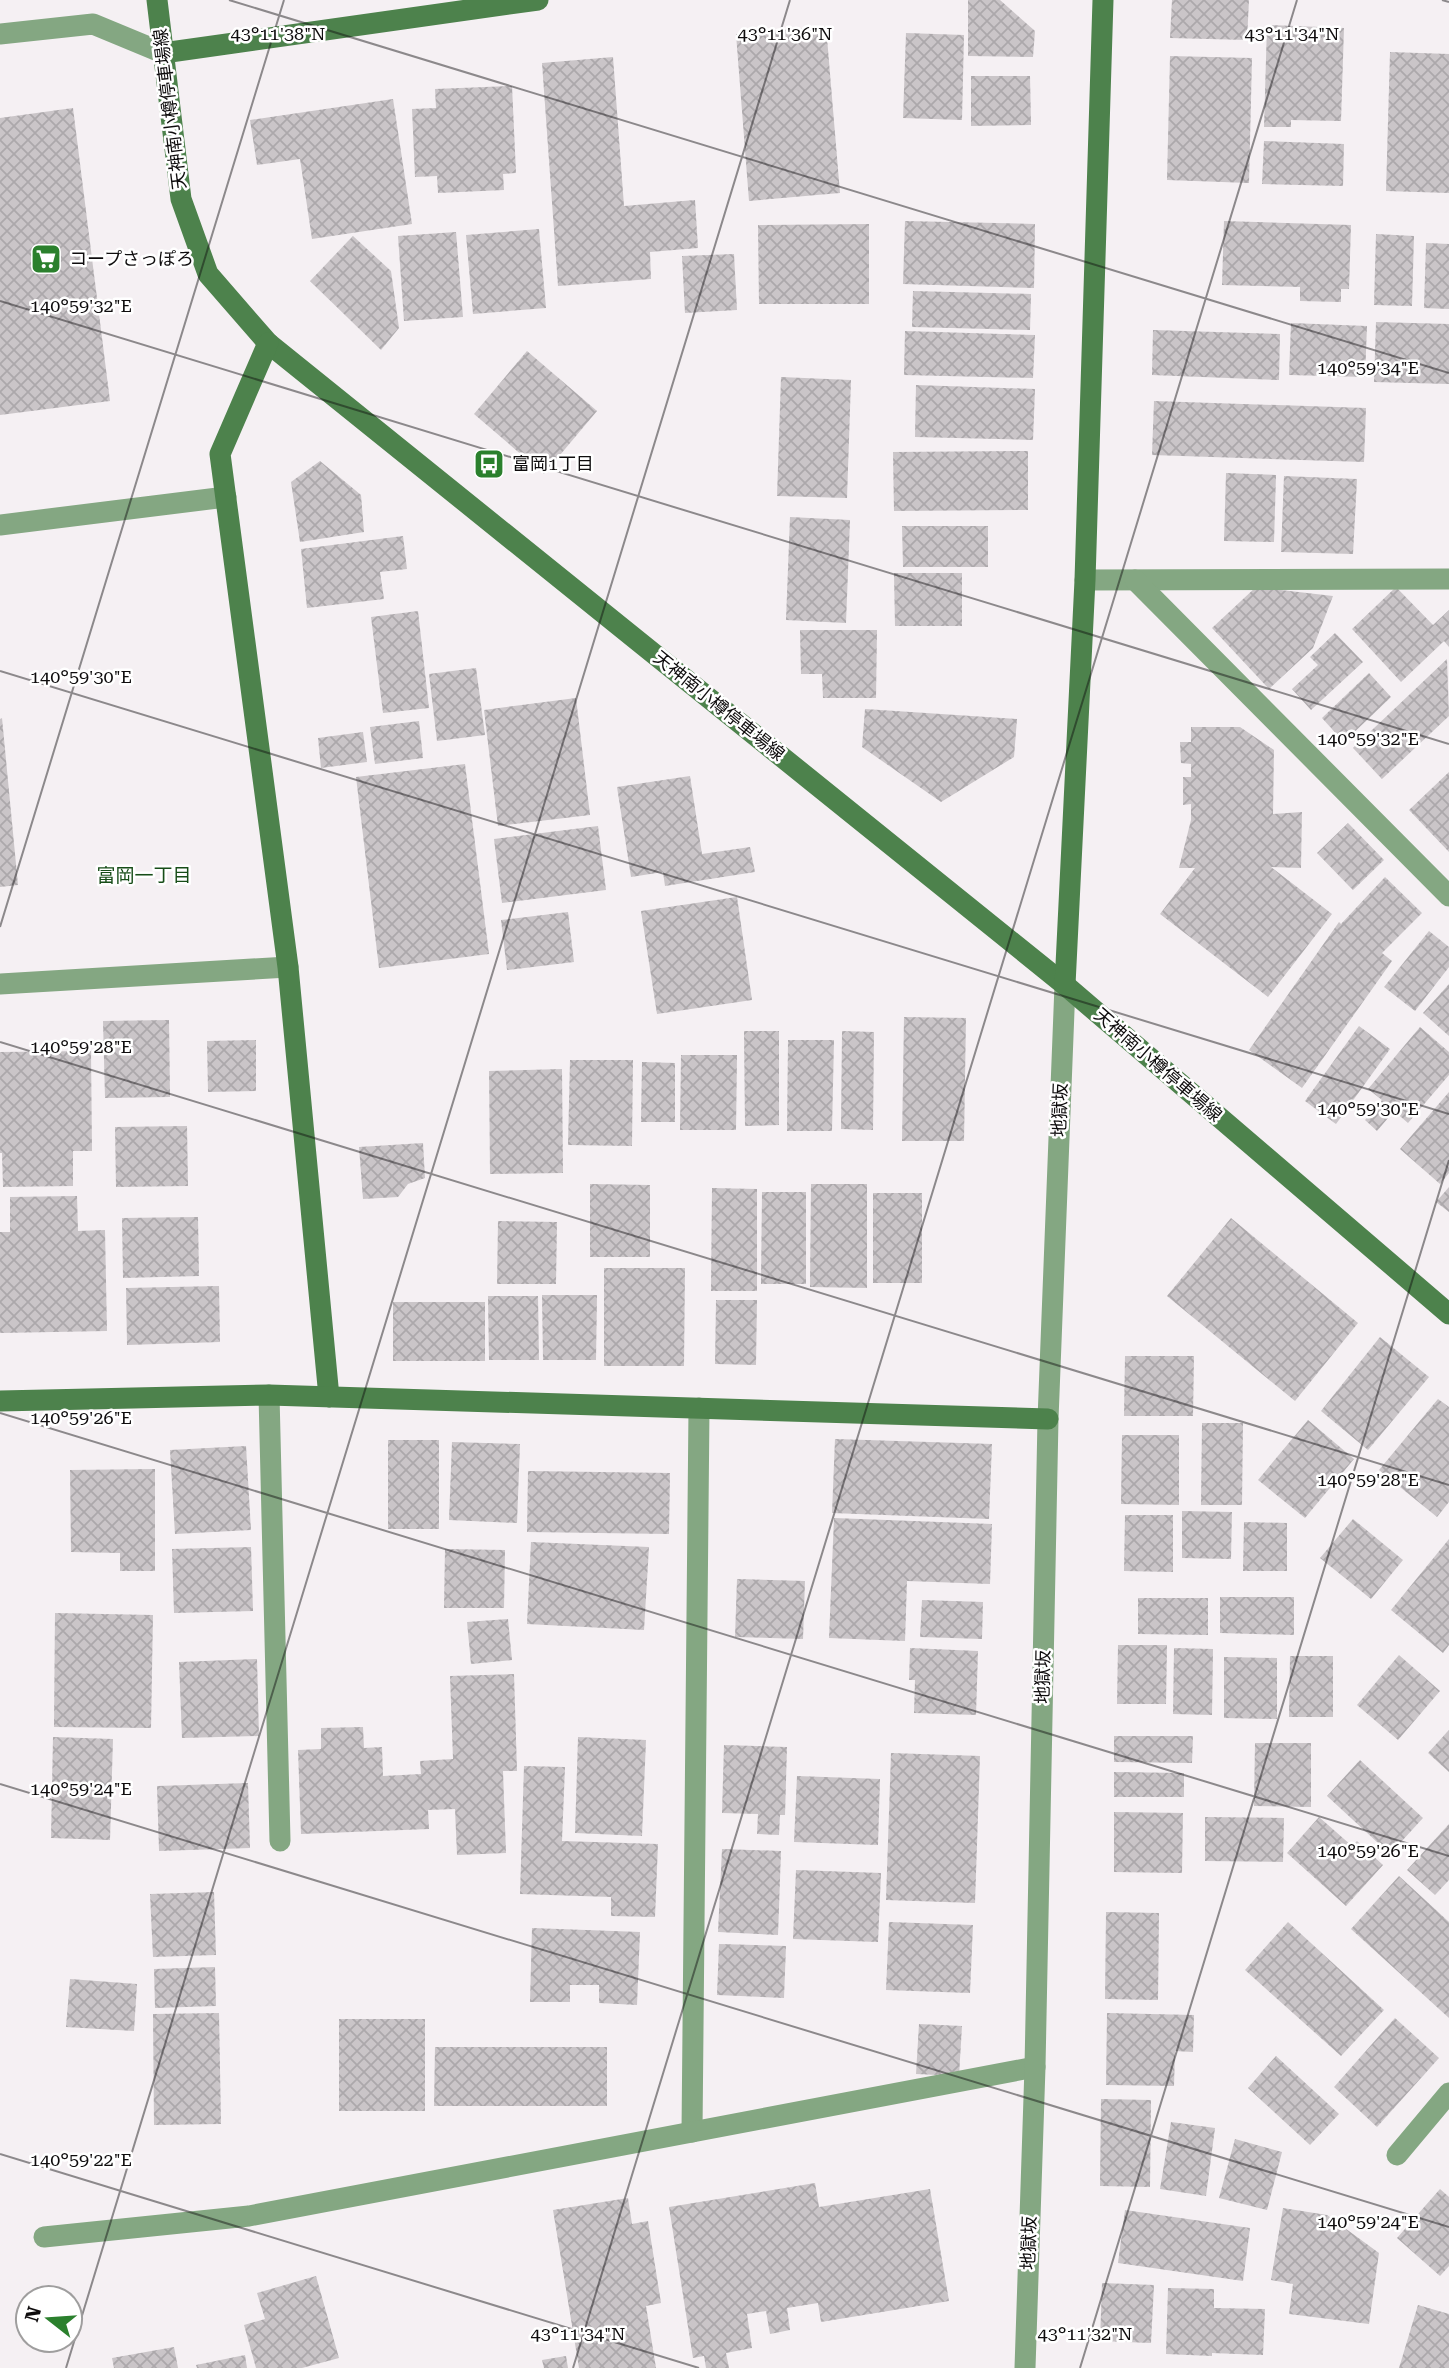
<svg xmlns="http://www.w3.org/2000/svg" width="1449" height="2368" font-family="'Roboto Serif','Noto Sans JP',serif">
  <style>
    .building { fill: url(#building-cross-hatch) }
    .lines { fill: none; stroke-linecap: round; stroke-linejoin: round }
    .lane { stroke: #84a782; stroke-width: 21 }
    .street { stroke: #84a782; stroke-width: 21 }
    .secondary { stroke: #4d824c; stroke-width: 21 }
    .ticks { fill: none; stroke: #0e0c0d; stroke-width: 2; stroke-opacity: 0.45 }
    .labels { text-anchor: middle; stroke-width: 5; stroke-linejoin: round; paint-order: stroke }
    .street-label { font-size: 18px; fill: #0e0c0d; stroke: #fff }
    .poi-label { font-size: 18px; fill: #0e0c0d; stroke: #fff; text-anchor: start }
    .neighbourhood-label { font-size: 19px; fill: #174d18; stroke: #fff }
    .ticks-label { font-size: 18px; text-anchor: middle; fill: #0e0c0d; stroke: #fff; stroke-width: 5; stroke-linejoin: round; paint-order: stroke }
  </style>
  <defs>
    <pattern id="building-cross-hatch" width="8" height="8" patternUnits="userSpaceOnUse" patternTransform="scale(1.75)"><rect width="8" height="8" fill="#cac5c8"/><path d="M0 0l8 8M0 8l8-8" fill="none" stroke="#aca8ab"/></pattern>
  </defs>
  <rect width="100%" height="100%" fill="#f5f0f3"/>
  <g class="building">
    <polygon points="968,0 1000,0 1035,31 1033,57 968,56"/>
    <polygon points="1172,0 1249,0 1247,40 1170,38"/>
    <polygon points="1267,25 1344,28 1341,121 1291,120 1291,127 1264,127"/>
    <polygon points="826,26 840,193 749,201 736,34"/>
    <polygon points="906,33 964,35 962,120 903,118"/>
    <polygon points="1390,52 1449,54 1449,193 1386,191"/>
    <polygon points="1170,56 1252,58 1249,183 1167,180"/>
    <polygon points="613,57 624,206 695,200 698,248 650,252 651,279 558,286 542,63"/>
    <polygon points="971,76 1030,76 1031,125 971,126"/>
    <polygon points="512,86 516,173 503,174 504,190 438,193 437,176 415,177 412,109 436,108 435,89"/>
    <polygon points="393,99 412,224 312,239 300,159 257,165 250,120"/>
    <polygon points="73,108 110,401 0,415 0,118"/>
    <polygon points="1264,141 1344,144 1343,186 1262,184"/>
    <polygon points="905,221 1035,224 1034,288 903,284"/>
    <polygon points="1224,221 1351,225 1349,289 1341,289 1341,302 1300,301 1300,287 1222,285"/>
    <polygon points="869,224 869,304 759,304 758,225"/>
    <polygon points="539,229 546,308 473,314 466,235"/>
    <polygon points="456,232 463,317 404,321 398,236"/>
    <polygon points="1376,234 1414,236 1412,306 1374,305"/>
    <polygon points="353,236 391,271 399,328 381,350 310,281"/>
    <polygon points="1426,243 1449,244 1449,309 1424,308"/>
    <polygon points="734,254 737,310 685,313 682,256"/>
    <polygon points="913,291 1031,294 1030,330 912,327"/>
    <polygon points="1376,322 1449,324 1449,384 1374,382"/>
    <polygon points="1291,323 1367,326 1365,377 1289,375"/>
    <polygon points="1153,330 1280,334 1279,380 1152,375"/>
    <polygon points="905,331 1035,335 1033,378 904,375"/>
    <polygon points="527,351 597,411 544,474 474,414"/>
    <polygon points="781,377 851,380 847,498 777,496"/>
    <polygon points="916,385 1035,389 1033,440 915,437"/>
    <polygon points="1154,401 1366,408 1364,462 1152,455"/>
    <polygon points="1028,451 1028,510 894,511 893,452"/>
    <polygon points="320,461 361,495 364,532 300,542 291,482"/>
    <polygon points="1226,473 1276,475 1274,542 1224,541"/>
    <polygon points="1284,476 1357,479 1353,554 1281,552"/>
    <polygon points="790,517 850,520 846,623 786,620"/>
    <polygon points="902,526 988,526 988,567 903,567"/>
    <polygon points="403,536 407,569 380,572 384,599 307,608 301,549"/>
    <polygon points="894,573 962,573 962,626 895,626"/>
    <polygon points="1256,587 1333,596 1313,648 1269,689 1212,628"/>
    <polygon points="1396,587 1433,625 1449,610 1449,647 1444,641 1401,682 1352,629"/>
    <polygon points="418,611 429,708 383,713 371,617"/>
    <polygon points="800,630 877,630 876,698 823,698 822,674 801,674"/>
    <polygon points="1335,633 1363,662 1311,710 1292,689 1318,665 1310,657"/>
    <polygon points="1447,659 1449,716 1382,779 1353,748"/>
    <polygon points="476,668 485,735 437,741 429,674"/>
    <polygon points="1369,673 1391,697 1344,742 1322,718"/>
    <polygon points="576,698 590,815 498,826 484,710"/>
    <polygon points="865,709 1017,719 1014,757 941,802 862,747"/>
    <polygon points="2,718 18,885 0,887 0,719"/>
    <polygon points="419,721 423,758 375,764 370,727"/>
    <polygon points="1191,727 1240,727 1274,750 1273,814 1302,812 1301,868 1271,867 1332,914 1268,997 1160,914 1195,868 1179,868 1191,820 1191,804 1183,805 1183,777 1191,777 1191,764 1181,763 1180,742 1191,742"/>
    <polygon points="363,732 367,762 321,768 318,738"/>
    <polygon points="465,764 489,954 379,968 356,777"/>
    <polygon points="1449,772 1449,852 1409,810"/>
    <polygon points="690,776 702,854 750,847 755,872 665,886 663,872 631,877 617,787"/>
    <polygon points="1348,823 1384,860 1353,890 1317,853"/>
    <polygon points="598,826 606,890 502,903 494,839"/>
    <polygon points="1385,877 1422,913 1382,953 1392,961 1302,1088 1249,1050 1339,922 1341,924"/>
    <polygon points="737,897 752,1000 657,1014 641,911"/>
    <polygon points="568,912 574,962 507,970 501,920"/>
    <polygon points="1429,931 1449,947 1449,967 1415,1011 1384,987"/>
    <polygon points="1449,984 1449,1036 1423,1013"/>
    <polygon points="904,1017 966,1018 964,1141 902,1141"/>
    <polygon points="169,1020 170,1097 105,1098 103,1021"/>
    <polygon points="1359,1026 1390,1049 1336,1124 1305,1101"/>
    <polygon points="1420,1027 1449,1052 1449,1075 1408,1123 1394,1111 1377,1131 1365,1120 1382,1100 1368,1089"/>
    <polygon points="744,1031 779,1031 779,1125 745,1126"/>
    <polygon points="842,1031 874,1032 873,1130 841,1129"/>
    <polygon points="256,1040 256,1091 208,1092 207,1041"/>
    <polygon points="788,1040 834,1040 832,1131 787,1131"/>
    <polygon points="91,1051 92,1151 73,1151 73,1186 3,1187 2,1153 0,1153 0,1052"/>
    <polygon points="681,1055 737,1055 736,1130 680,1130"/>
    <polygon points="570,1060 633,1060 632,1146 568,1145"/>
    <polygon points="642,1062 675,1063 675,1122 641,1122"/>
    <polygon points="562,1069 563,1173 490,1174 489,1071"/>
    <polygon points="1449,1092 1449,1173 1440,1184 1400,1149"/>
    <polygon points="187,1126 188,1186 116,1187 115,1127"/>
    <polygon points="423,1143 425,1178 408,1184 398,1197 363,1199 359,1147"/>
    <polygon points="590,1184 650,1185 650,1257 590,1257"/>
    <polygon points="811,1184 867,1184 867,1288 810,1287"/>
    <polygon points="1449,1187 1449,1212 1436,1202"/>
    <polygon points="712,1188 757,1189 757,1291 711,1291"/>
    <polygon points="762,1192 806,1192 806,1284 761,1284"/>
    <rect x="873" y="1193" width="49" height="90"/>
    <polygon points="77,1196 78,1231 105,1230 107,1331 0,1333 0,1232 10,1232 10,1197"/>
    <polygon points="198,1217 199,1276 123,1278 122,1218"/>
    <polygon points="1231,1218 1358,1323 1295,1401 1167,1296"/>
    <polygon points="498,1221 557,1222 556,1284 497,1284"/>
    <polygon points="604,1268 685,1268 684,1366 604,1366"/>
    <polygon points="219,1286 220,1342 127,1345 126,1288"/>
    <polygon points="542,1295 597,1295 596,1360 543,1360"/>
    <polygon points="488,1296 538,1296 539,1360 489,1360"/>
    <polygon points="716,1300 757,1300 756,1365 715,1364"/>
    <rect x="393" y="1302" width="92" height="59"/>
    <polygon points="1380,1337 1429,1377 1368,1450 1321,1411"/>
    <polygon points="1125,1356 1194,1356 1193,1416 1124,1416"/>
    <polygon points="1438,1399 1449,1407 1449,1502 1437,1517 1379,1470"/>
    <polygon points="1308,1420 1354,1459 1305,1518 1258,1480"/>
    <polygon points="1202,1423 1243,1423 1242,1505 1201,1505"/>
    <polygon points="1122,1435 1179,1435 1179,1505 1121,1504"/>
    <polygon points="835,1439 992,1444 989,1519 832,1513"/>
    <rect x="388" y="1440" width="51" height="89"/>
    <polygon points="452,1442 520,1444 517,1523 449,1520"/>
    <polygon points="246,1446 251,1530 175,1534 170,1450"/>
    <polygon points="155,1469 155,1571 120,1571 120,1553 71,1552 70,1470"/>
    <polygon points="528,1471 670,1473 669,1534 527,1532"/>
    <polygon points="1182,1511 1232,1512 1231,1559 1182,1558"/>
    <polygon points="1125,1515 1173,1515 1173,1572 1124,1571"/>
    <polygon points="834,1518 992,1524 990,1584 907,1581 905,1641 829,1638"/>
    <polygon points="1353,1519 1403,1560 1371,1599 1320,1558"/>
    <polygon points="1244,1522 1287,1523 1287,1571 1243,1571"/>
    <polygon points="1449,1539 1449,1645 1443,1653 1391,1610"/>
    <polygon points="531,1542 649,1547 644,1630 527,1624"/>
    <polygon points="251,1547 253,1611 174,1613 172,1549"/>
    <polygon points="445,1549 505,1550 504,1608 444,1608"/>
    <polygon points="737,1579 805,1581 803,1639 735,1637"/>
    <polygon points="1220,1597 1294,1597 1294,1635 1220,1633"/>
    <polygon points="1138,1598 1208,1598 1208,1635 1138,1634"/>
    <polygon points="922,1600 983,1602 982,1639 920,1637"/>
    <polygon points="55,1613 153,1615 151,1728 54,1727"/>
    <polygon points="508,1619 512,1660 471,1664 467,1622"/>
    <polygon points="1118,1645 1167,1645 1166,1704 1117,1704"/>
    <polygon points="910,1648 978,1651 976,1715 914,1713 915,1680 909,1680"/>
    <polygon points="1174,1648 1213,1649 1212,1715 1173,1714"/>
    <polygon points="1399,1655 1440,1691 1398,1740 1357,1705"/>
    <polygon points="1290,1656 1333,1656 1333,1717 1289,1717"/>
    <polygon points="1224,1657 1277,1658 1277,1719 1224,1718"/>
    <polygon points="257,1659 259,1736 182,1738 179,1662"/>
    <polygon points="514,1674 517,1771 503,1771 506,1853 457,1855 455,1809 428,1810 429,1829 301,1834 298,1750 321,1749 321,1728 363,1727 364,1748 382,1747 383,1776 421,1774 420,1761 453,1759 450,1676"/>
    <polygon points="1449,1730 1449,1772 1428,1753"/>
    <polygon points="1114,1736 1193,1736 1192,1763 1114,1762"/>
    <polygon points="53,1737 113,1739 110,1840 51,1838"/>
    <polygon points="578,1737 646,1740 642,1836 575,1833"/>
    <polygon points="1255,1743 1311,1743 1311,1807 1254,1806"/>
    <polygon points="724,1745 787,1747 785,1815 780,1815 779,1835 757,1834 758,1814 722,1813"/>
    <polygon points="891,1753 980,1756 975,1903 886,1900"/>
    <polygon points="1360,1760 1423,1818 1390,1854 1327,1796"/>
    <polygon points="524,1766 565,1767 562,1841 658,1844 655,1917 611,1916 611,1897 520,1894"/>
    <polygon points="1114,1772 1184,1773 1184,1797 1114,1797"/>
    <polygon points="797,1776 880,1779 878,1845 794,1842"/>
    <polygon points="248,1783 250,1848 159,1851 157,1786"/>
    <polygon points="1114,1812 1183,1813 1182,1873 1114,1872"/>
    <polygon points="1205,1817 1284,1818 1283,1862 1205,1861"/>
    <polygon points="1319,1817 1352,1846 1357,1841 1383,1865 1346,1906 1287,1853"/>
    <polygon points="1449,1824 1449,1880 1435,1895 1407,1870"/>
    <polygon points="722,1849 781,1851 778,1935 718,1932"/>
    <polygon points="796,1870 881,1873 878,1942 793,1939"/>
    <polygon points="1399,1876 1449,1922 1449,2018 1351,1929"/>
    <polygon points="214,1892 216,1955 153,1957 150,1894"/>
    <polygon points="1106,1912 1159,1913 1158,2000 1105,1999"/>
    <polygon points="889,1922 973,1925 970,1993 886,1990"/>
    <polygon points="1288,1922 1384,2010 1341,2056 1245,1970"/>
    <polygon points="532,1928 640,1932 637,2005 599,2003 599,1985 570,1985 570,2002 530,2002"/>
    <polygon points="719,1944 786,1946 784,1998 717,1995"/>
    <polygon points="215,1967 216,2006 155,2008 154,1969"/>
    <polygon points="70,1979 137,1984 134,2031 66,2027"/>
    <polygon points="219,2013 221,2124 154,2125 153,2014"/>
    <polygon points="1107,2013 1194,2015 1193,2052 1175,2051 1174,2086 1106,2085"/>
    <polygon points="1395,2018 1439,2058 1377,2127 1334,2087"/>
    <rect x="339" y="2019" width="86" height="92"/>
    <polygon points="919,2024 962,2026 959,2076 916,2074"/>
    <polygon points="435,2047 607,2047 607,2106 434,2106"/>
    <polygon points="1276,2056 1339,2114 1310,2145 1248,2088"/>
    <polygon points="1101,2099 1151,2100 1150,2187 1100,2186"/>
    <polygon points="1171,2122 1215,2128 1206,2196 1160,2189"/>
    <polygon points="1235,2139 1282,2152 1267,2210 1219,2198"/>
    <polygon points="815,2183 819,2207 930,2189 949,2301 821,2322 818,2303 787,2308 790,2330 770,2334 766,2311 747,2314 752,2348 726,2353 729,2368 706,2368 704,2356 693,2358 669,2207"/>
    <polygon points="1440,2189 1449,2197 1449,2266 1440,2276 1397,2238"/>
    <polygon points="628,2198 632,2224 648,2221 661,2303 646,2306 656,2368 579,2368 553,2210"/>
    <polygon points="1283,2208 1327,2215 1379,2253 1369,2324 1289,2314 1293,2284 1271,2280"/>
    <polygon points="1125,2210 1250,2228 1243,2281 1118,2263"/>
    <polygon points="316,2276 339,2358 302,2368 256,2368 244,2325 265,2319 257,2293"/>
    <polygon points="1102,2283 1154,2285 1151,2343 1100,2341"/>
    <polygon points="1168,2288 1214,2289 1214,2308 1265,2309 1263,2355 1212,2353 1212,2356 1166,2354"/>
    <polygon points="1418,2305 1449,2314 1449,2368 1399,2368"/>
    <polygon points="174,2347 178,2368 114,2368 112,2358"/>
    <polygon points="245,2355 247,2368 197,2368 196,2365"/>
    <polygon points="566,2356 568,2368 544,2368 542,2360"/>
  </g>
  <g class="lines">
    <polyline class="lane" points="0,525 226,497"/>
    <g class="street">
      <polyline points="0,34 93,24 163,53"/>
      <polyline points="1085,580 1449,579"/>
      <polyline points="1135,580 1449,896"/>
      <polyline points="0,984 288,967"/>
      <polyline points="269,1395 280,1841"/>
      <polyline points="692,2132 699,1408"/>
      <polyline points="1397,2155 1449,2093"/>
      <polyline points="44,2237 249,2216 1035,2067"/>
      <polyline points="1025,2368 1035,2067 1048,1419 1065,985"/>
    </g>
    <g class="secondary">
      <polyline points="157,0 181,199 208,274 268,343 1065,985 1449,1314"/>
      <polyline points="163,53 538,0"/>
      <polyline points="268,343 220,454 288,967 329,1397"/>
      <polyline points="1065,985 1085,580 1103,0"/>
      <polyline points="0,1401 269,1395 1048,1419"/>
    </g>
  </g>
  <path class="ticks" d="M229 0 1449 373M1442 0 1449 2M0 301 1449 744M0 671 1449 1114M0 927 284 0M0 1042 1449 1485M0 1413 1449 1856M0 1784 1449 2227M0 2154 699 2368M66 2368 790 0M573 2368 1297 0M1080 2368 1449 1160"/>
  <defs>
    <g id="supermarket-square" transform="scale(1.575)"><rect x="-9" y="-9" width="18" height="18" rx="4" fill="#2b802d" stroke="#fff"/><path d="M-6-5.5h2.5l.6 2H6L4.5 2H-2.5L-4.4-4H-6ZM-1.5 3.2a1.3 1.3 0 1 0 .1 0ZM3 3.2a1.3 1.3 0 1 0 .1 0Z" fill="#fff"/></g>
    <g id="bus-square" transform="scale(1.575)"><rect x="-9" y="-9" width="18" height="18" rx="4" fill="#2b802d" stroke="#fff"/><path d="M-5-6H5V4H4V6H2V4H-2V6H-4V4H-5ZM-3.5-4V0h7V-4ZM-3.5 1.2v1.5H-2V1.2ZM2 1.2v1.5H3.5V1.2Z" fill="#fff"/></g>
  </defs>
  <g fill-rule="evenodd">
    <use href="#supermarket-square" x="46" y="259"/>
    <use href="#bus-square" x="489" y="464"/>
  </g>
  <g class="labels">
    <g class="street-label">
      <text transform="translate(170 109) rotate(-97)" y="6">天神南小樽停車場線</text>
      <text transform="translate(719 706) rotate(39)" y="6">天神南小樽停車場線</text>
      <text transform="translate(1158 1065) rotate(41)" y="6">天神南小樽停車場線</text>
      <text transform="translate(1060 1110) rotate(-88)" y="6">地獄坂</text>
      <text transform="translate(1043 1677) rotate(-89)" y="6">地獄坂</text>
      <text transform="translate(1029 2243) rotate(-88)" y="6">地獄坂</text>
    </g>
    <g class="poi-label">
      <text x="69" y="265">コープさっぽろ</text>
      <text x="512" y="470">富岡1丁目</text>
    </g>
    <g class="neighbourhood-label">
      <text x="144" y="882">富岡一丁目</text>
    </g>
  </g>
  <g class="ticks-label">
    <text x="278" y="40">43°11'38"N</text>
    <text x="785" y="40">43°11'36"N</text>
    <text x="1292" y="40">43°11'34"N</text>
    <text x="81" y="312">140°59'32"E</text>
    <text x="1368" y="374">140°59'34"E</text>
    <text x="81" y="683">140°59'30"E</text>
    <text x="1368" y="745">140°59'32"E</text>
    <text x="81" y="1053">140°59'28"E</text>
    <text x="1368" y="1115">140°59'30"E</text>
    <text x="81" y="1424">140°59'26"E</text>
    <text x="1368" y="1486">140°59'28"E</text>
    <text x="81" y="1795">140°59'24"E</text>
    <text x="1368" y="1857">140°59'26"E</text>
    <text x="81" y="2166">140°59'22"E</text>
    <text x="1368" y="2228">140°59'24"E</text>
    <text x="578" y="2340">43°11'34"N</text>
    <text x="1085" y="2340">43°11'32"N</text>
  </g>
  <g transform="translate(49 2319) rotate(287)"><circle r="33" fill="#ffffff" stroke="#9f9e9e" stroke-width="2"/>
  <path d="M0-5L12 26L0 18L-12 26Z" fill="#2b802d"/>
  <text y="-10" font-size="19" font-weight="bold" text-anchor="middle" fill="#0e0c0d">N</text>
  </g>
</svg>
